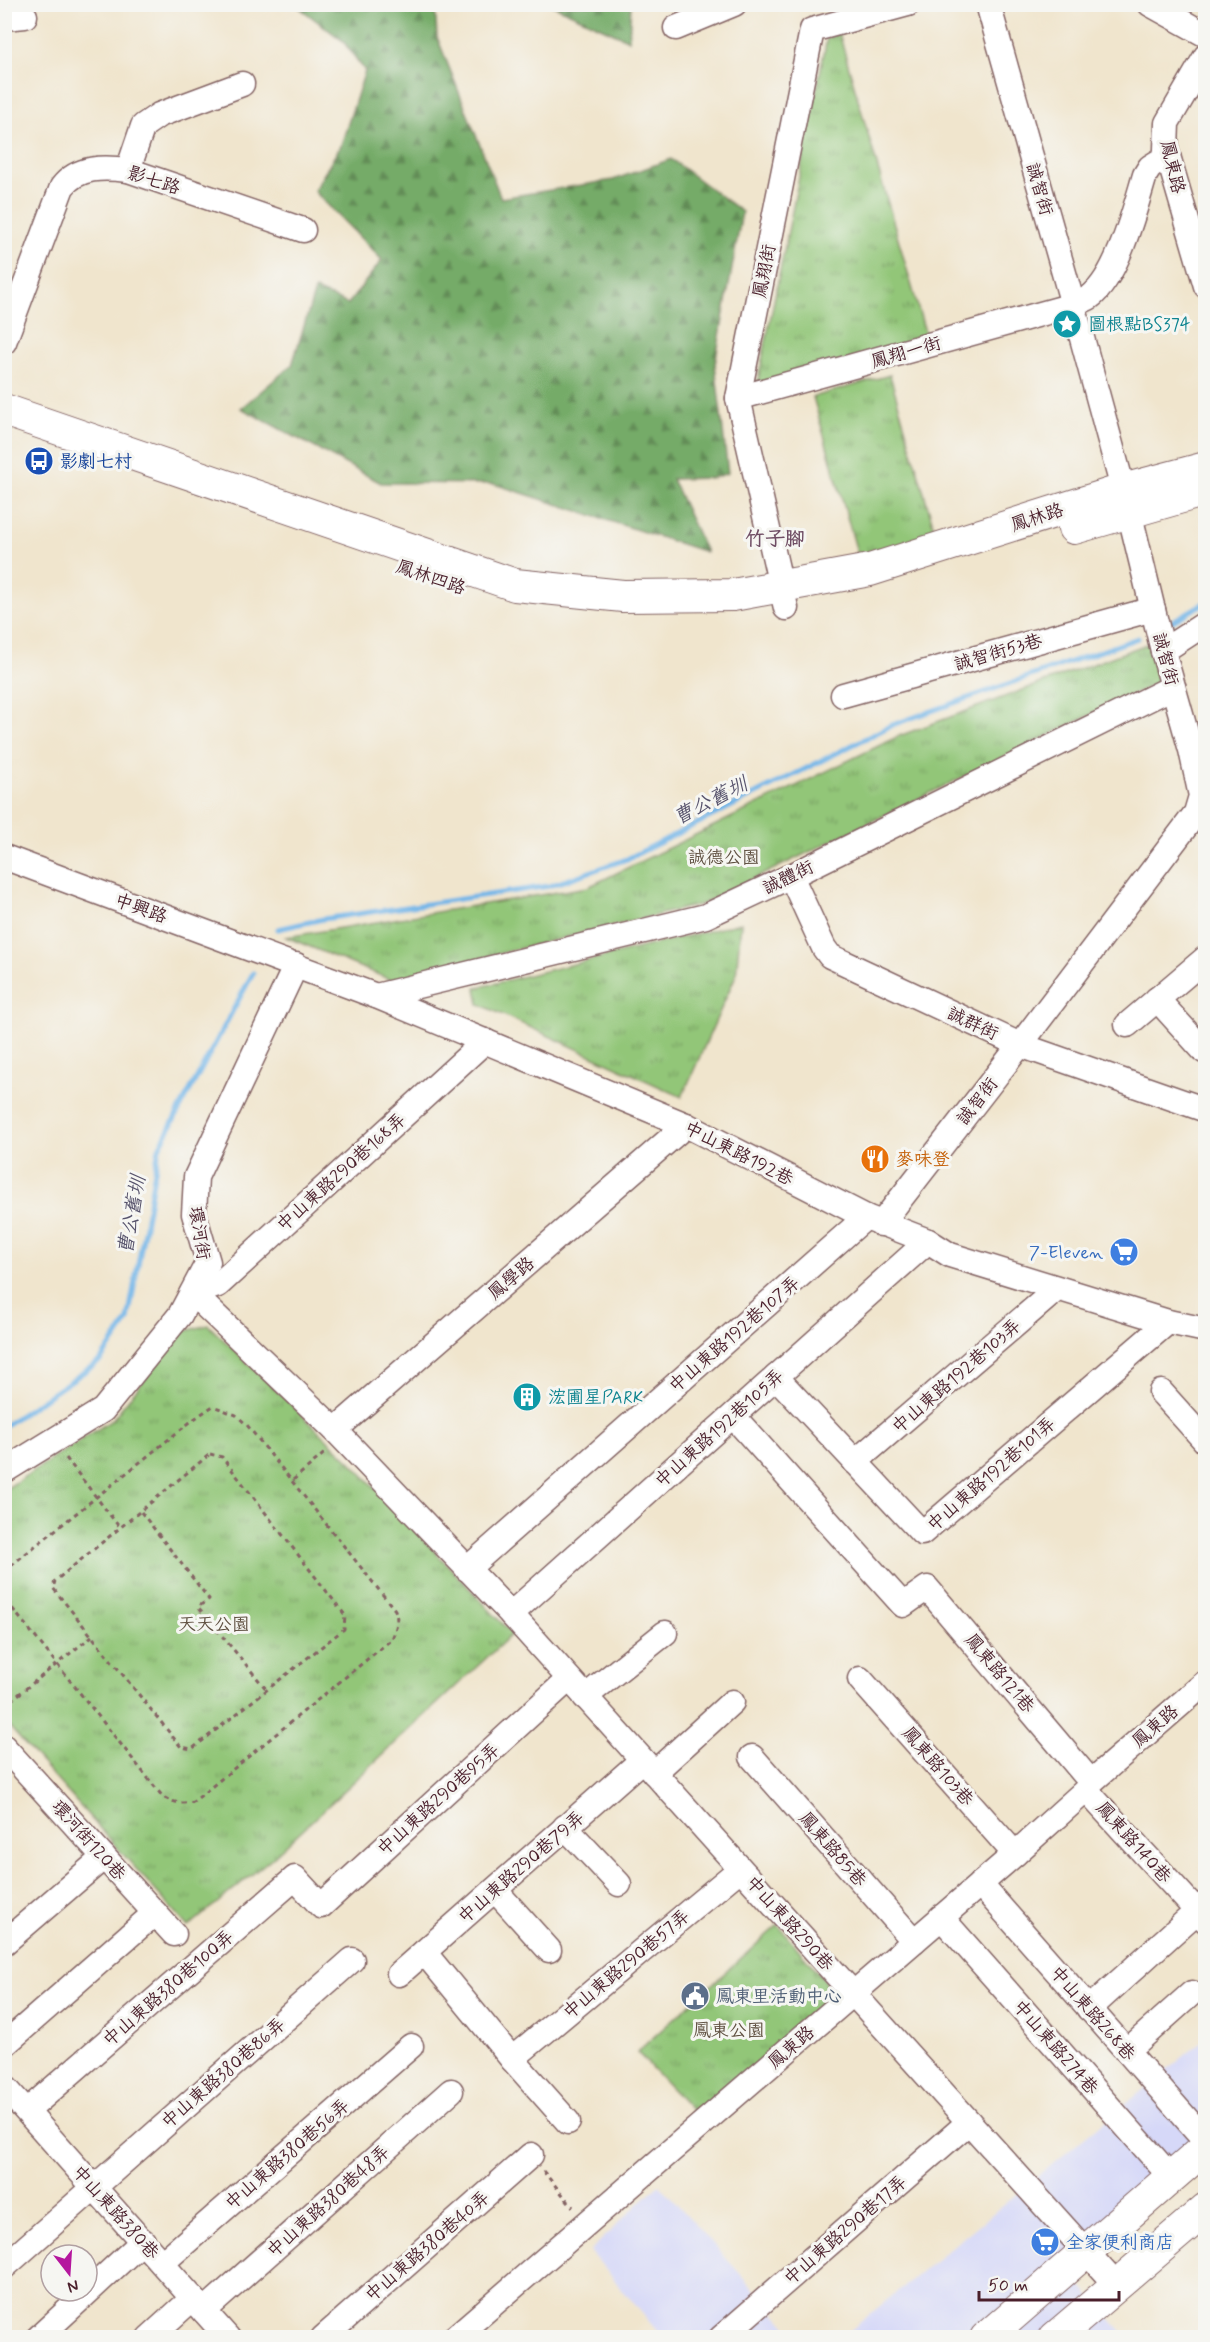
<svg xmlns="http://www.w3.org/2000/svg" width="1210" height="2342" font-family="Mynerve,'LXGW WenKai TC',sans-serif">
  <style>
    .built { fill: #d6d8f8 }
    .grass { fill: url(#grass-tufts); stroke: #6e7252; stroke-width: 1.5 }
    .forest { fill: url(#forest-firs); stroke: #60654a; stroke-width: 1.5 }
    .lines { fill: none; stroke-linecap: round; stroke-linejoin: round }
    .stream { stroke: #73b6e8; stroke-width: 5 }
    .minor-casing { stroke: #846464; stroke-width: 27 }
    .major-casing { stroke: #846464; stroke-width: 34 }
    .path { stroke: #846464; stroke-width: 3; stroke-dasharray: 4.5 4.5; stroke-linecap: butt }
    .minor { stroke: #fff; stroke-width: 24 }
    .major { stroke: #fff; stroke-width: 32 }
    .labels { text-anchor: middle; stroke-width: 6; stroke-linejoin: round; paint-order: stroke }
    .street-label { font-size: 18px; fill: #4a1f2b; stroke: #f6f6f2 }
    .culture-label { font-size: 18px; fill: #0d838f; stroke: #f6f6f2; text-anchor: start }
    .transit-label { font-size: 18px; fill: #164399; stroke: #f6f6f2; text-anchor: start }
    .park-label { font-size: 18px; fill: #605142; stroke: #f6f6f2 }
    .food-label { font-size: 18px; fill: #c56008; stroke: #f6f6f2; text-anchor: start }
    .shop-label { font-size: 18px; fill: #366cbe; stroke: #f6f6f2; text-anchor: end }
    .service-label { font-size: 18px; fill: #4e5e75; stroke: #f6f6f2; text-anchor: start }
    .neighbourhood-label { font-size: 20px; font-weight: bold; fill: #6f4d64; stroke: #f6f6f2 }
    .water-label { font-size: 20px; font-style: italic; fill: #58546d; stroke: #f6f6f2 }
  </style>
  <defs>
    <pattern id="grass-tufts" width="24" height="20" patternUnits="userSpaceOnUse" patternTransform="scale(1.5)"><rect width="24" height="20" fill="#92c678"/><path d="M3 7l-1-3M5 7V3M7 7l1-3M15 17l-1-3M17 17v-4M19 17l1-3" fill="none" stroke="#79a063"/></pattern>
    <pattern id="forest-firs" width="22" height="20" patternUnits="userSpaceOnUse" patternTransform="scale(1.5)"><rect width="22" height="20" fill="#75ab68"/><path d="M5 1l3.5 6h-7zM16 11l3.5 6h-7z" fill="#628b56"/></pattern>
  </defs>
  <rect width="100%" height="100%" fill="#f6f6f2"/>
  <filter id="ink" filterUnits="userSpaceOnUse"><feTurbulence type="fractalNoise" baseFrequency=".0167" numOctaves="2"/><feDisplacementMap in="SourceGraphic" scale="12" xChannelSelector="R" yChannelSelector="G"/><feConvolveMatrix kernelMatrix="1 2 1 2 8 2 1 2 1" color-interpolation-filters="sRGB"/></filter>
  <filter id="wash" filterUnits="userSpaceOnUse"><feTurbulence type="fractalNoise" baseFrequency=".008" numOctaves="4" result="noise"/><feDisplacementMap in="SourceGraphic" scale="24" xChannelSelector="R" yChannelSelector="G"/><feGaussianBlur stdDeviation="1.35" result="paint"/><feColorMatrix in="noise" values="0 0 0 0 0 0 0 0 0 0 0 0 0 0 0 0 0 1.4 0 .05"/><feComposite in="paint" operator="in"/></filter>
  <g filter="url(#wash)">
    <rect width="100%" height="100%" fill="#f0e5cd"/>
    <g class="built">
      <polygon points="1205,2039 1205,2133 1059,2262 1127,2337 841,2338"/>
      <polygon points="659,2184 797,2337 662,2337 590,2251"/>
    </g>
    <g class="grass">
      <polygon points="839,33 927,339 757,385 827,38"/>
      <polygon points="890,375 937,538 859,559 813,397"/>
      <polygon points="1147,644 1158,682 702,904 391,980 286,937 588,887 899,736"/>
      <polygon points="741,923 736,975 682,1097 479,1004 476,988"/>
      <polygon points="208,1325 351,1462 512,1634 273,1857 188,1927 5,1722 4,1490 112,1420 182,1332"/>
      <polygon points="778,1925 825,1981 826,2004 699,2118 637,2052"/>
    </g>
    <g class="forest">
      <polygon points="296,5 435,5 437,37 501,198 613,180 671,159 742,212 715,364 728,473 713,478 672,479 706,552 494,484 381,483 241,408 292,365 315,290 348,304 382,260 314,191 341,145 365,71 343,41"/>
      <polygon points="552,5 631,5 629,40"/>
    </g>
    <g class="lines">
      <g class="stream">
        <polyline points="1166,625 1206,602"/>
        <polyline points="278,929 323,919 549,886 627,859 892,725 1138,638"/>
        <polyline points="4,1426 100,1361 128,1320 159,1148 253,973"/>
      </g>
    </g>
  </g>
  <g filter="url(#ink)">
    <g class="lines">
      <g class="minor-casing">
        <g id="minor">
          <polyline points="1150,4 1206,35"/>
          <polyline points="4,18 25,16"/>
          <polyline points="676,28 734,4"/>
          <polyline points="1206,56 1167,123 1166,149 1206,286"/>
          <polyline points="128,170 143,126 159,115 242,84"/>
          <path d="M4 342 62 187C78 166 104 167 128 170L303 230"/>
          <path d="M738 398 1073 305C1079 302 1085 300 1090 297 1118 276 1135 208 1145 175L1150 167 1168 156"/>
          <polyline points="786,608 738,398 812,30 908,4"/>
          <polyline points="1163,651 1206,623"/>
          <polyline points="843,695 1153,609"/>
          <polyline points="4,857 376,996 686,1125 866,1217 928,1241 950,1255 1168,1322 1206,1330"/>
          <polyline points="791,876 824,948 830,956 1020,1045 1206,1110"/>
          <polyline points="376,996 706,916 791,876 1173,687"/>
          <polyline points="1157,999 1204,1051"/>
          <polyline points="1127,1025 1206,958"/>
          <polyline points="485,1041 218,1285 192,1293 335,1430 511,1614 1117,2286"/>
          <polyline points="881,1224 1020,1045 1196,813 1201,796 1191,750 1163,651 1129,511 1073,305 988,4"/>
          <polyline points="776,1377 922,1533 1168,1322"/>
          <polyline points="1161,1392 1206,1442"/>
          <polyline points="733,1416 903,1605 927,1588 1091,1782"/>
          <polyline points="335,1430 686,1125"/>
          <polyline points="855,1462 1057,1289"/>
          <polyline points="4,1471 103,1410 180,1315 208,1262 194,1214 196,1177 296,965"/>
          <polyline points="467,1569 866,1217"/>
          <polyline points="511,1614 928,1241"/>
          <polyline points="860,1679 1015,1854"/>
          <polyline points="585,1697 665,1633"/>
          <polyline points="4,1747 174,1934"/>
          <polyline points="752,1757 914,1941"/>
          <polyline points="654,1773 732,1702"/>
          <polyline points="1086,1790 1206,1921"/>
          <polyline points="565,1827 619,1884"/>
          <polyline points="980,1884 1206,2141"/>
          <polyline points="495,1890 549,1950"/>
          <polyline points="941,1917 1171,2177"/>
          <polyline points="4,1943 104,1857"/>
          <polyline points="424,1952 512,2059 568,2122"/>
          <polyline points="399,1974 642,1760"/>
          <polyline points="1089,2009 1206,1903"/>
          <polyline points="4,2045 155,1913"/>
          <polyline points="1127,2051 1192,1993"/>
          <polyline points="512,2059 740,1869"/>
          <polyline points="4,2086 228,2338"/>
          <polyline points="27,2111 295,1878 321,1906 569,1679"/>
          <polyline points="162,2263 411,2046"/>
          <polyline points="4,2267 352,1960"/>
          <polyline points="204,2311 451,2091"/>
          <polyline points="38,2338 143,2241"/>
          <polyline points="149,2338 193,2298"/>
          <polyline points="323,2338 531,2155"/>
          <polyline points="454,2338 1015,1854 1086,1790 1091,1782 1206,1682"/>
          <polyline points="721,2338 969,2122"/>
        </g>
      </g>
      <g class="major-casing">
        <g id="major">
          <polyline points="4,410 515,585 623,596 733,595 870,570 1123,490 1206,468"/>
          <polyline points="1074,528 1199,492"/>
          <polyline points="986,2338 1206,2147"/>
          <polyline points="1055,2338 1206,2209"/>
        </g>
      </g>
      <g class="path">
        <polygon points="210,1454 222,1457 345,1615 344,1629 192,1749 181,1747 53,1588 55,1581"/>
        <polyline points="66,1458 120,1528"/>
        <polyline points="293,1480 327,1451"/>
        <polyline points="141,1512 209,1599 198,1607 267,1690"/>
        <path d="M4 1571 194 1419 213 1406 236 1415 247 1425 395 1610C399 1621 396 1629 392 1639L193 1802C182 1804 173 1803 163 1797L4 1598"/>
        <polyline points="4,1706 92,1636"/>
        <polyline points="543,2171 573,2207"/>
      </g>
      <use href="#minor" class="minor"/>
      <use href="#major" class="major"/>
    </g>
  </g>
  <defs>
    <g id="sight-disc" transform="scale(1.5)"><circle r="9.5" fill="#0f9aa8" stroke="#f6f6f2"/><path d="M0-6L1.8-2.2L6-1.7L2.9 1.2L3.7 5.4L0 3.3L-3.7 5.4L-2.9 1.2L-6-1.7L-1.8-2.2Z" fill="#fff"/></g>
    <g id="bus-disc" transform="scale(1.5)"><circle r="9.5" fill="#1a4fb4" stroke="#f6f6f2"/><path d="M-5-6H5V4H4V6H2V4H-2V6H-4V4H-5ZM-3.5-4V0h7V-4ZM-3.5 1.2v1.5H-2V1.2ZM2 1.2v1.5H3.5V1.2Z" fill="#fff"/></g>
    <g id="restaurant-disc" transform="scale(1.5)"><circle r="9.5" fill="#e8710a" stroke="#f6f6f2"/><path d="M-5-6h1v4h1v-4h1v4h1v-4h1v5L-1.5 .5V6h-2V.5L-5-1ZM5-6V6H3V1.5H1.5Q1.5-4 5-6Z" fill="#fff"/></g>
    <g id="supermarket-disc" transform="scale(1.5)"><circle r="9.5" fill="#3f7fe0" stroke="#f6f6f2"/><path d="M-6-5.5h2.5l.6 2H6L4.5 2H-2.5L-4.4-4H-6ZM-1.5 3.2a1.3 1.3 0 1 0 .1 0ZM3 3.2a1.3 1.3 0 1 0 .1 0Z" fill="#fff"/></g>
    <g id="building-disc" transform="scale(1.5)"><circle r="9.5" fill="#0f9aa8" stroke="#f6f6f2"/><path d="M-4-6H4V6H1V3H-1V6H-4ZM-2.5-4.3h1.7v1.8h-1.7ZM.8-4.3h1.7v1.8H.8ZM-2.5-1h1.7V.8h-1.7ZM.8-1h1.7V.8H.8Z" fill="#fff"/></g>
    <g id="civic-disc" transform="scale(1.5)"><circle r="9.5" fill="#5c6f8a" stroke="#f6f6f2"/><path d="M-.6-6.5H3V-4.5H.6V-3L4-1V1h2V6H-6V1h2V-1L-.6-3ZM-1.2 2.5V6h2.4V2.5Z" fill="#fff"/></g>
  </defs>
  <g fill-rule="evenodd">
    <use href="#sight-disc" x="1067" y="324"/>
    <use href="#bus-disc" x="39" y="461"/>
    <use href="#restaurant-disc" x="875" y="1159"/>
    <use href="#supermarket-disc" x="1124" y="1252"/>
    <use href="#building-disc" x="527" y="1397"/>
    <use href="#civic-disc" x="695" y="1996"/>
    <use href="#supermarket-disc" x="1045" y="2242"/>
  </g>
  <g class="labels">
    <g class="street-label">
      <text transform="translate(1173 167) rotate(77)" y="6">鳳東路</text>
      <text transform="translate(154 180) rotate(18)" y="6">影七路</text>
      <text transform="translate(1040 189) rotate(74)" y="6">誠智街</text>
      <text transform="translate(764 271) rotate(-79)" y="6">鳳翔街</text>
      <text transform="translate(906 352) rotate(-16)" y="6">鳳翔一街</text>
      <text transform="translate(1037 517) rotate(-18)" y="6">鳳林路</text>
      <text transform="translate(431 577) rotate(19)" y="6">鳳林四路</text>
      <text transform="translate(998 652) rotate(-16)" y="6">誠智街53巷</text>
      <text transform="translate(1166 659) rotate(75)" y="6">誠智街</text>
      <text transform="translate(788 877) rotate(-26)" y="6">誠體街</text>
      <text transform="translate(141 908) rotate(20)" y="6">中興路</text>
      <text transform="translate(973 1023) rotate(25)" y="6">誠群街</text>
      <text transform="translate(977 1101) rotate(-52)" y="6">誠智街</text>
      <text transform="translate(739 1153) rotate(27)" y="6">中山東路192巷</text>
      <text transform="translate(341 1172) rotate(-42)" y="6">中山東路290巷168弄</text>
      <text transform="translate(200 1233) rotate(81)" y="6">環河街</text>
      <text transform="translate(511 1278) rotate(-41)" y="6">鳳學路</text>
      <text transform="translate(734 1334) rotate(-41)" y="6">中山東路192巷107弄</text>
      <text transform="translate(956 1376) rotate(-41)" y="6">中山東路192巷103弄</text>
      <text transform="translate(719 1428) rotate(-42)" y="6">中山東路192巷105弄</text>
      <text transform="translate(991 1474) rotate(-41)" y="6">中山東路192巷101弄</text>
      <text transform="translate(1000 1673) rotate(50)" y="6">鳳東路121巷</text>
      <text transform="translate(1155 1726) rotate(-41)" y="6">鳳東路</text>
      <text transform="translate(938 1766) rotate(49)" y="6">鳳東路103巷</text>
      <text transform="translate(438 1799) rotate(-42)" y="6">中山東路290巷95弄</text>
      <text transform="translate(89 1840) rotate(48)" y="6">環河街120巷</text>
      <text transform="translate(1134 1842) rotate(48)" y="6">鳳東路140巷</text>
      <text transform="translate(833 1849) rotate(49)" y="6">鳳東路85巷</text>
      <text transform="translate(521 1867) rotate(-41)" y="6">中山東路290巷79弄</text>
      <text transform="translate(790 1923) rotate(48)" y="6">中山東路290巷</text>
      <text transform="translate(626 1964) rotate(-40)" y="6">中山東路290巷57弄</text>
      <text transform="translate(168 1988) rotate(-41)" y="6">中山東路380巷100弄</text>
      <text transform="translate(1093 2013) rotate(49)" y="6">中山東路268巷</text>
      <text transform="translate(791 2047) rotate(-41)" y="6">鳳東路</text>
      <text transform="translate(1056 2047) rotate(49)" y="6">中山東路274巷</text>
      <text transform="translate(223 2073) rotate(-41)" y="6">中山東路380巷86弄</text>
      <text transform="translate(287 2154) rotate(-41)" y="6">中山東路380巷56弄</text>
      <text transform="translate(328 2201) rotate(-42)" y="6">中山東路380巷48弄</text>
      <text transform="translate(116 2212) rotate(48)" y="6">中山東路380巷</text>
      <text transform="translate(845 2230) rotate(-41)" y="6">中山東路290巷17弄</text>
      <text transform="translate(427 2246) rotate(-41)" y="6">中山東路380巷40弄</text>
    </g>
    <g class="culture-label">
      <text x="1088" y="330">圖根點BS374</text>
      <text x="548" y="1403">浤圃星PARK</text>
    </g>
    <g class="transit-label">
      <text x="60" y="467">影劇七村</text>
    </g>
    <g class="park-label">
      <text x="724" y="863">誠德公園</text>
      <text x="214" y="1630">天天公園</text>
      <text x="729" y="2036">鳳東公園</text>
    </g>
    <g class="food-label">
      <text x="896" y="1165">麥味登</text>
    </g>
    <g class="shop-label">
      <text x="1103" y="1258">7-Eleven</text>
      <text x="1066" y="2248" text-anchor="start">全家便利商店</text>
    </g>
    <g class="service-label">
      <text x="716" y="2002">鳳東里活動中心</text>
    </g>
    <g class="neighbourhood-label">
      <text x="775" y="545">竹子腳</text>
    </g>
    <g class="water-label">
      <text transform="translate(710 800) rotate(-27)" y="7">曹公舊圳</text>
      <text transform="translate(131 1215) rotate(-80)" y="7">曹公舊圳</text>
    </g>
  </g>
  <rect width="1210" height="2342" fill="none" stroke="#f6f6f2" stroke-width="24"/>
  <g transform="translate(69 2273) rotate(163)"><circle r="28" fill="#f6f6f2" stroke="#b1a0a2" stroke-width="1.5"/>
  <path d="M0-4.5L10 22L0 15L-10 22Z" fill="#b5179e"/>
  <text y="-9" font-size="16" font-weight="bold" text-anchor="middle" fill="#4a1f2b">N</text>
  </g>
  <path d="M979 2291v9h140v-9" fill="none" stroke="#4a1f2b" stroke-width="3"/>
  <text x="988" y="2291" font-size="18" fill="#4a1f2b" stroke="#f6f6f2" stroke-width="4.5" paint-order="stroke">50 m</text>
</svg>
